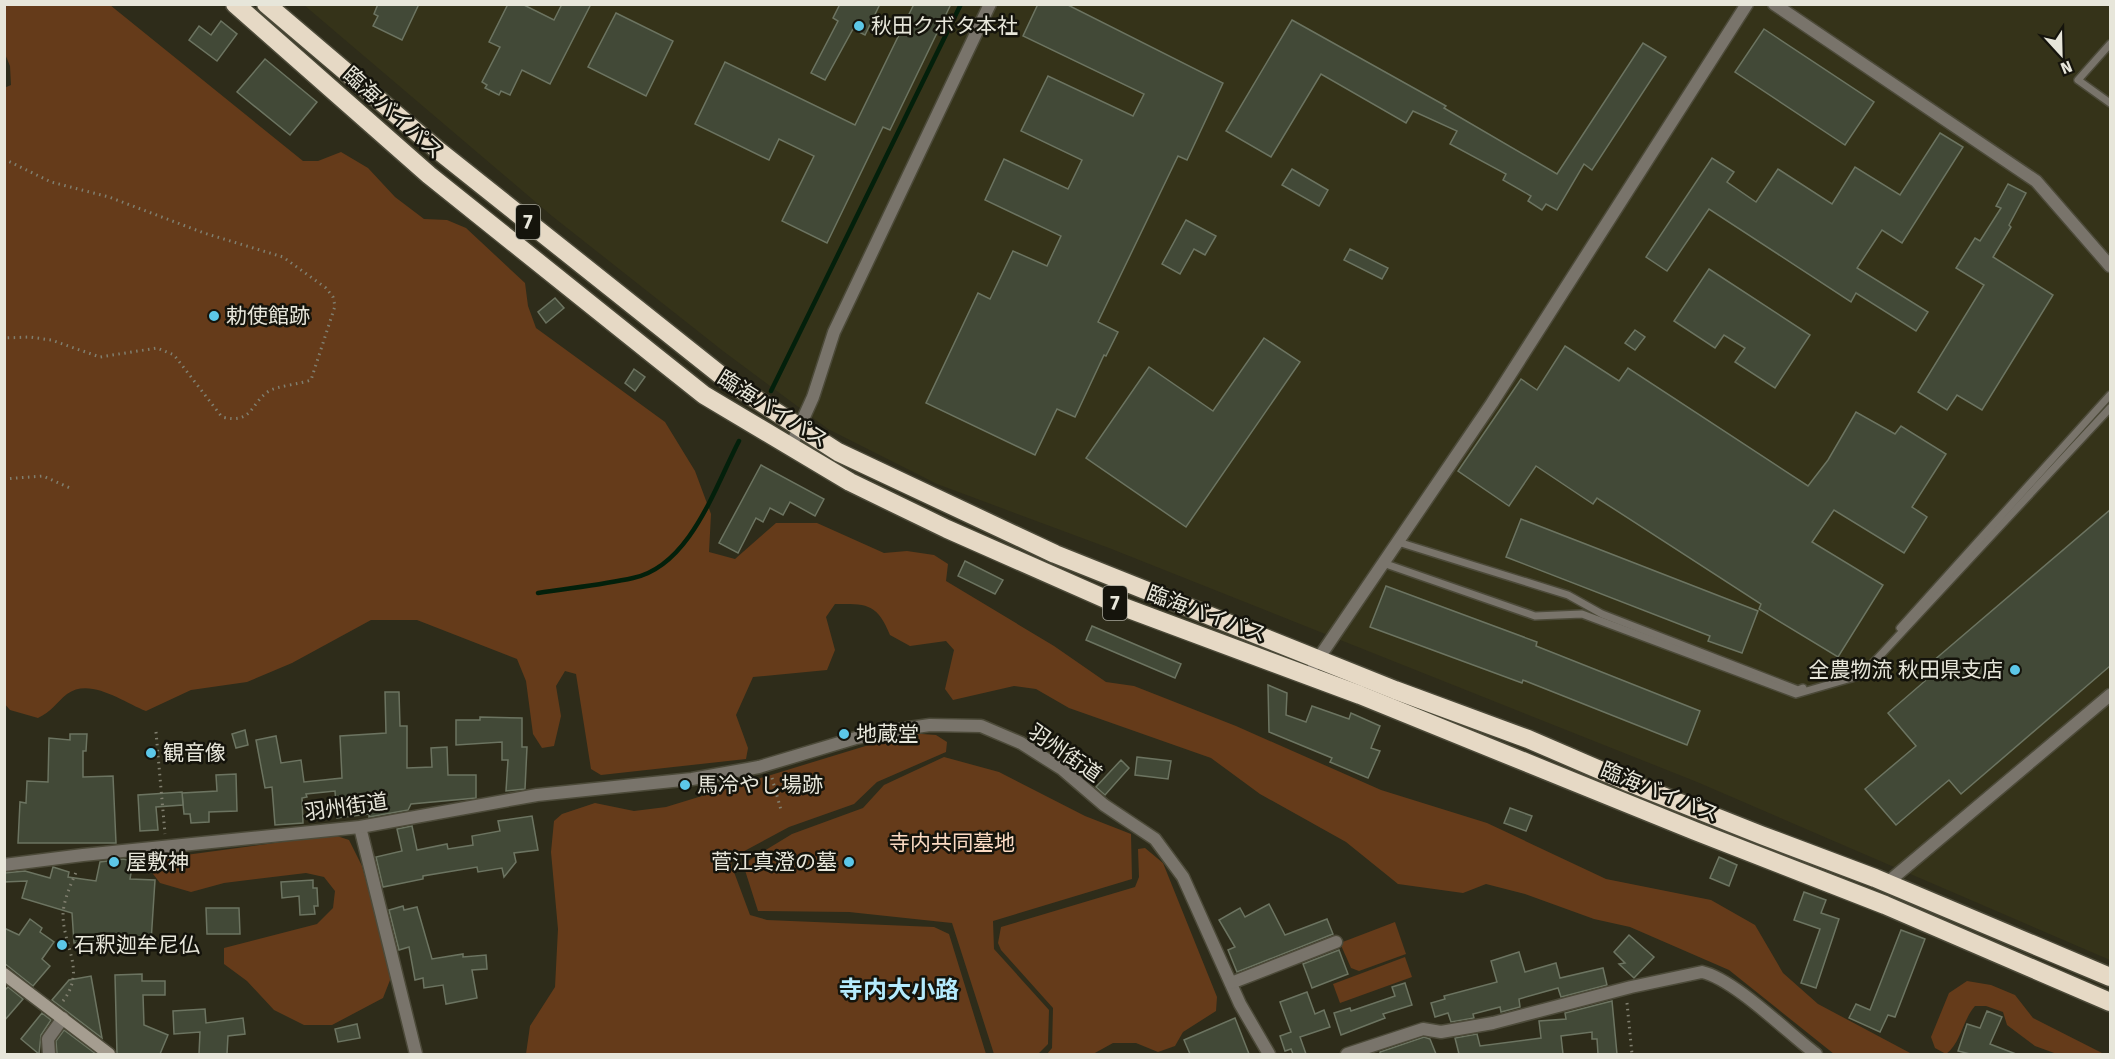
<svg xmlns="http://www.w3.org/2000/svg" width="2115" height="1059" font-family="'Fira Sans','Noto Sans JP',sans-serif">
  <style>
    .built { fill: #353319 }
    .green { fill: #653b1a }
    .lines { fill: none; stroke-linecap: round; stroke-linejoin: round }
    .stream { stroke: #03200b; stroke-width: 4.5 }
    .building { fill: #424937; stroke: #6c7461; stroke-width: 1.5 }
    .lane-casing { stroke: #4c4a39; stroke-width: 10 }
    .street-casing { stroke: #4c4a39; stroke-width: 15 }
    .secondary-casing { stroke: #4c4a39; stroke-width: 15 }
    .highway-casing { stroke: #4c4a39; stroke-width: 21 }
    .path { stroke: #807f6f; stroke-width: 3; stroke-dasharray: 1.5 4.5; stroke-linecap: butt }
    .lane { stroke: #79746b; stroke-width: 7 }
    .street { stroke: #79746b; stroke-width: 12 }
    .secondary { stroke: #a59d90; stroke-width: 12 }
    .highway { stroke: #e6d9c5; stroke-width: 18 }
    .poi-dot { fill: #5cc7e8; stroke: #15140c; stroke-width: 2 }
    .labels { text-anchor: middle; stroke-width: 5; stroke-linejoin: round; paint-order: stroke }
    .shield { fill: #15140c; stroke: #a8a79c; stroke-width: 1.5 }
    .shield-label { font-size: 20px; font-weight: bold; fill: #e7e6da }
    .poi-label { font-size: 21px; fill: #e7e6da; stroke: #15140c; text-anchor: start }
    .street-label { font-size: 21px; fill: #e7e6da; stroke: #15140c }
    .park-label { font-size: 21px; fill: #fcdbc4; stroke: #15140c }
    .quarter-label { font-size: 24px; font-weight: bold; fill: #b5ebfd; stroke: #15140c }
  </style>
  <rect width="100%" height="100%" fill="#2e2c1a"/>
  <polygon class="built" points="304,5 2110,5 2110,960 1697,782 1109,548 937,484 828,429 723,351 552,216"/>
  <g class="green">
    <path d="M5 4 110 5 303 161H318L341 152 368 168 395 197 424 219 447 220 466 228 525 283 528 306 536 328 665 422 695 471 711 514 709 552 735 559 776 523H817L884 553 907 551 934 555 948 564 946 581 1054 646 1106 682 1134 686 1236 726 1381 790 1487 823 1606 879 1711 900 1755 925 1783 973 1818 1004 1912 1054H1834L1729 970 1630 927 1594 919 1525 894 1486 884 1463 893 1398 884 1346 842 1260 794 1211 758 1069 708 1036 689 1014 686 953 700 945 689 954 650 946 641 910 646 890 635C877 603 867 604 835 604L826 617 835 650 827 670 753 677 736 715 748 748 746 759 601 775 591 769 576 674 565 671 556 686 561 716 554 746 542 748 533 734 526 681 517 659 417 620H371L292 663 247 682 191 690 146 711C123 702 90 677 67 694 56 703 51 712 38 718L10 710 4 703V88L11 85 10 66 5 54Z"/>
    <polygon points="908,733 936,735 947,742 946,752 877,782 854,804 789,827 737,855 731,864 750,915 767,920 934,927 949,934 986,1054 526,1054 530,1026 555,987 558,929 551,852 554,821 562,814 595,803 634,811 666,807"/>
    <polygon points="944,757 999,772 1085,816 1131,834 1132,879 993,921 994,949 1049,1010 1048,1044 1038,1054 994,1054 952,923 849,912 758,911 743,864 792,834 863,808 884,785"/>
    <polygon points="334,835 349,840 362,866 392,975 383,998 332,1025 304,1025 274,1010 247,981 224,964 224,948 317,924 333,908 335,891 324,877 306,873 224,883 191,892 160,883 150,870 156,859"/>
    <polygon points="1145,848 1163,863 1217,997 1216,1011 1183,1032 1175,1046 1158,1052 1136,1043 1113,1043 1093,1054 1047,1054 1052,1048 1053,1008 1001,950 998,943 1001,927 1135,887 1139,877 1138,849"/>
    <polygon points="1395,922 1406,954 1359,971 1351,968 1340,943"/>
    <polygon points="1405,957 1412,977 1340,1003 1333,984"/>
    <path d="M1967 981 1991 985 2015 995 2033 1018 2104 1054H2057L2035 1046 2007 1025 2003 1012 1986 1006H1975C1962 1021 1961 1043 1946 1054L1935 1048 1931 1037 1949 993Z"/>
  </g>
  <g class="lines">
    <g class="stream">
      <polyline points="771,391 961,4"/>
      <path d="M538 593C569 588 602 585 633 578 690 566 715 487 739 441"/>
    </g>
  </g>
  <g class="building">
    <polygon points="378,4 419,4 402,40 373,26 378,16 374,14"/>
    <polygon points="508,4 522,4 554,20 562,4 591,4 550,84 522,70 510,95 501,91 499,95 485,88 487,85 482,82 500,47 489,42"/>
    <polygon points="840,4 880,4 865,35 853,29 825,80 811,73 838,21 833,18"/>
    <polygon points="914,4 951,4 890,130 883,127 827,243 782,221 814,156 779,139 769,160 695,124 725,62 855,125"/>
    <polygon points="1038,4 1066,4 1223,83 1187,160 1178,156 1098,322 1118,332 1106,356 1104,355 1075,417 1057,409 1035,455 926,403 978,293 990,299 1013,251 1047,266 1061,236 985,200 1004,159 1068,189 1082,160 1021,131 1048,76 1133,116 1144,94 1023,36"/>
    <polygon points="616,13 673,41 646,96 588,67"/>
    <polygon points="1292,20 1446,106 1444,108 1557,174 1643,43 1666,57 1592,170 1584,164 1557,210 1546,204 1542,210 1528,201 1531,196 1503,180 1506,174 1450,144 1457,131 1413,111 1406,123 1321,74 1271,157 1226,131"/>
    <polygon points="221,21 237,34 217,61 189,40 199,26 211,35"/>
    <polygon points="1764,29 1874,102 1845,145 1735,72"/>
    <polygon points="265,59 317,102 290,135 237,92"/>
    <polygon points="1940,133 1963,147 1902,243 1882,230 1857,268 1928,312 1916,331 1856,293 1851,302 1709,209 1667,271 1646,257 1712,158 1734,172 1727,182 1756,202 1778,169 1832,204 1855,167 1900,195"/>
    <polygon points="1292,169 1328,190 1319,206 1282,185"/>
    <polygon points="2008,184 2026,193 2009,225 2011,227 1993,257 2053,295 1982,410 1957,395 1947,410 1918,392 1984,285 1956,268 1975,238 1980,241 2001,208 1996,206"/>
    <polygon points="1186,220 1216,236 1205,255 1194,249 1180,274 1162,264"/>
    <polygon points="1350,249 1388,268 1382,279 1344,260"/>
    <polygon points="1709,269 1810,335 1775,388 1735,362 1745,348 1724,335 1715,348 1674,321"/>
    <polygon points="555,298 564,308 546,323 538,312"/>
    <polygon points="1635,330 1645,337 1635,350 1625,343"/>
    <polygon points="1264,338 1300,362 1186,527 1086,458 1149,367 1213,411"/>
    <polygon points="1565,346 1619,381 1628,368 1808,486 1828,460 1856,412 1895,434 1901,426 1946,454 1912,507 1927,517 1904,553 1834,510 1812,542 1883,585 1838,657 1759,609 1761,604 1597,498 1593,504 1536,466 1509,506 1458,471 1521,379 1537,390"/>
    <polygon points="634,369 645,377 635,391 625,383"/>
    <polygon points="761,465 824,499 815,516 790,502 783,515 770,508 763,522 756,518 738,553 719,543"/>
    <polygon points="2110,510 2110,666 1961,794 1949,780 1896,825 1865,789 1916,746 1888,713 1925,681 1919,673"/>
    <polygon points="1521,519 1758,611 1742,653 1708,641 1710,636 1506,557"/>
    <polygon points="965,561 1003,580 995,594 958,576"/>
    <polygon points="1386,586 1537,642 1536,646 1700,711 1687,745 1523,680 1522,683 1370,627"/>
    <polygon points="1092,626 1181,664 1175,678 1086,640"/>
    <polygon points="1268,685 1287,693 1286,715 1306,722 1312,706 1349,719 1351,713 1380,726 1371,748 1380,751 1368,778 1330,762 1332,758 1269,732"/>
    <polygon points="385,692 399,692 400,726 407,726 407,768 432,767 431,748 447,747 448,775 476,775 476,798 411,804 408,810 369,817 369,814 337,818 335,791 306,794 307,797 302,798 303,823 275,825 272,787 265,788 256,740 276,736 281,763 301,760 304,782 342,778 340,736 386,733"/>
    <polygon points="480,717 522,718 522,747 527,747 525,789 506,791 508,760 502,760 502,742 456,745 456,720 480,720"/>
    <polygon points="245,730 248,745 236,748 232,734"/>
    <polygon points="70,734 87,734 86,751 83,751 83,777 113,776 116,843 18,843 20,802 26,803 27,781 48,782 49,738 70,740"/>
    <polygon points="1137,757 1171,761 1168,779 1135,775"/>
    <polygon points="1121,760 1129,768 1105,795 1096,787"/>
    <polygon points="236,774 237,811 209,812 209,822 191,823 190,814 184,814 182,793 217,791 216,775"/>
    <polygon points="182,792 183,805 156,807 158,830 140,831 138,795"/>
    <polygon points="1510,808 1532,816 1526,831 1504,823"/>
    <polygon points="532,816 538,850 514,853 516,862 504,877 502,868 478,872 477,867 423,876 423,879 383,887 376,857 402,851 397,829 412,826 417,850 447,844 448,849 473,845 472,836 500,831 498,821"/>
    <polygon points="1719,857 1737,865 1729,886 1710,878"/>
    <polygon points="123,859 133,861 130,879 155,880 151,942 125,941 125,939 74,943 72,913 22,898 27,881 4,882 4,873 25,871 50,878 53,867 69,872 68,877 96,881 100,862"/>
    <polygon points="313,880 313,888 317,888 318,906 314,906 315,914 300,915 299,896 282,898 281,882"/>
    <polygon points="1804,892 1826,900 1821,913 1839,919 1816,988 1801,983 1820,929 1794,920"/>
    <polygon points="1269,904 1285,935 1327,919 1333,934 1237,972 1228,950 1235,947 1219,920 1240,908 1245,917"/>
    <polygon points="403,906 404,910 417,907 432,959 463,954 463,957 486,955 487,969 472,970 477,998 446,1004 443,985 424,988 423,978 415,980 409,947 399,950 389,910"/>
    <polygon points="206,908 239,908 240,934 207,934"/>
    <polygon points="30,919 42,928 40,932 54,942 42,959 50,966 33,986 4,963 4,928 19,935"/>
    <polygon points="1901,930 1925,939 1895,1017 1888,1015 1880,1032 1849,1018 1856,1004 1870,1010"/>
    <polygon points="1629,935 1654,957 1634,978 1619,964 1625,963 1614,952"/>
    <polygon points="1339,950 1348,974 1312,988 1303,964"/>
    <polygon points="1519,952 1525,972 1556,963 1560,978 1603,968 1607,985 1561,997 1558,988 1519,999 1520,1007 1501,1012 1500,1007 1473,1014 1474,1018 1451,1022 1448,1013 1435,1017 1431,1003 1445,999 1444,996 1497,982 1491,961"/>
    <polygon points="142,974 142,981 165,981 165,995 143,995 144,1025 168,1035 160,1054 117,1054 115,975"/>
    <polygon points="91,976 102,1038 52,1000 69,980"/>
    <polygon points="1405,983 1412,1005 1383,1014 1385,1018 1341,1035 1334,1013 1350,1008 1351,1011 1395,996 1392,987"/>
    <polygon points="8,987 23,999 4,1021 4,991"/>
    <polygon points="1307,992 1315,1014 1324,1010 1330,1027 1300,1037 1306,1054 1293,1054 1291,1049 1285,1051 1280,1036 1291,1032 1280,1002"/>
    <polygon points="1612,1001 1617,1054 1598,1054 1597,1039 1592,1039 1592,1032 1561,1036 1563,1054 1459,1054 1455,1038 1477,1034 1480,1046 1541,1038 1539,1021 1566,1019 1565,1013"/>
    <polygon points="205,1009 206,1023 243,1018 245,1034 228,1036 227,1054 199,1054 200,1032 174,1034 173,1011"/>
    <polygon points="1987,1011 2002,1017 1990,1044 2016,1054 1970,1054 1958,1051 1967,1024 1980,1028"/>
    <polygon points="42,1013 51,1020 41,1035 39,1054 21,1039"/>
    <polygon points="1235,1018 1249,1054 1190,1054 1184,1040"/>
    <polygon points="357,1024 360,1038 338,1042 335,1029"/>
    <polygon points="64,1030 96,1054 57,1054 56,1041"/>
    <polygon points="1424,1037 1430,1039 1436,1054 1380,1054 1380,1052"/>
  </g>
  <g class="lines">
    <g class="lane-casing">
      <g id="lane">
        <polyline points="2110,44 2078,80 2110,103"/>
        <polyline points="1398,542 1568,595 1602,614 1798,690 1803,688"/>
        <polyline points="1383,563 1535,616 1582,614 1796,694 1862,675 2110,408"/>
        <polyline points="1900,628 2110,395"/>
      </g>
    </g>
    <g class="street-casing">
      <g id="street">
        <polyline points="1774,4 2036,181 2110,266"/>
        <polyline points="790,448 813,397 834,332 990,4"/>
        <polyline points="1314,665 1492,403 1747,4"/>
        <polyline points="360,827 416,1054"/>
        <polyline points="4,865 83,855 360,827 537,795 692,779 759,767 856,738 902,729 930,725 981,726 1021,743 1062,769 1104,805 1155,839 1183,877 1240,1004 1269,1054"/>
        <polyline points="1887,883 2110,695"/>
        <polyline points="1231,983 1336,942"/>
        <polyline points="49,1054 48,1039 63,1018"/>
        <path d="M1347 1054 1423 1029 1441 1032 1493 1023 1631 987 1702 972C1734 979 1788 1033 1816 1054"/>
      </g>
    </g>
    <g class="secondary-casing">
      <polyline id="secondary" points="4,974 109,1054"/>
    </g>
    <g class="highway-casing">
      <g id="highway">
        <polyline points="235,4 429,175 655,356 704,395 850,482 947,529 1126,608 1360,695 1695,831 1885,905 2110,1002"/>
        <polyline points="266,4 439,151 728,381 838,452 1055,554 1395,690 1528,739 1630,783 1761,835 1875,878 2110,977"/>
      </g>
    </g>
    <g class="path">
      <path d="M4 159 51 182 109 197 204 233 283 257 326 288 333 297 335 306 311 380C300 384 277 386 269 391 251 402 253 425 222 417L174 355 157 348 100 357 51 340 30 337 4 338"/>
      <polyline points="4,479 43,476 70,488"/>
      <polyline points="156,732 165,834"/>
      <polyline points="772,778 781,810"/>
      <path d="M63 1001C86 971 64 948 63 916 63 901 71 884 77 870"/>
      <polyline points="1627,1003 1632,1054"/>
    </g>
    <use href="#lane" class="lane"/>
    <use href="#street" class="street"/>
    <use href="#secondary" class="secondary"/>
    <use href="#highway" class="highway"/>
  </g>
  <g class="poi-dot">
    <circle cx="859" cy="26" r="6"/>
    <circle cx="214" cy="316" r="6"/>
    <circle cx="2015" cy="670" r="6"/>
    <circle cx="844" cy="734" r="6"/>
    <circle cx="151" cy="753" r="6"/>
    <circle cx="685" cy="785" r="6"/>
    <circle cx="114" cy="862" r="6"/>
    <circle cx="849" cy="862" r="6"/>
    <circle cx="62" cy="945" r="6"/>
  </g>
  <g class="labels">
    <g class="shield">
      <rect x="516" y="205" width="24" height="34" rx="4.5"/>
      <rect x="1103" y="586" width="24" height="34" rx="4.5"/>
    </g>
    <g class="shield-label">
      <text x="528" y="229">7</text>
      <text x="1115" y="610">7</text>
    </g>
    <g class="poi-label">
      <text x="871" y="33">秋田クボタ本社</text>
      <text x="226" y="323">勅使館跡</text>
      <text x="2003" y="677" text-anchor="end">全農物流 秋田県支店</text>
      <text x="856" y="741">地蔵堂</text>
      <text x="163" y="760">観音像</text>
      <text x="697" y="792">馬冷やし場跡</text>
      <text x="126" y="869">屋敷神</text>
      <text x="837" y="869" text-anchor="end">菅江真澄の墓</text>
      <text x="74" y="952">石釈迦牟尼仏</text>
    </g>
    <g class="street-label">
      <text transform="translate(393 113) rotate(42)" y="7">臨海バイパス</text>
      <text transform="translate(773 409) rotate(32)" y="7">臨海バイパス</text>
      <text transform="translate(1207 614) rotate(20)" y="7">臨海バイパス</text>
      <text transform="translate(1065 753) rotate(35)" y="7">羽州街道</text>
      <text transform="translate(1660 792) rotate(22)" y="7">臨海バイパス</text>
      <text transform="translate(346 807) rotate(-8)" y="7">羽州街道</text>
    </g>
    <g class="park-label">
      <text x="952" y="850">寺内共同墓地</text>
    </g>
    <g class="quarter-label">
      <text x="899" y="998">寺内大小路</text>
    </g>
  </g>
  <rect width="2115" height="1059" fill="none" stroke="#e7e6da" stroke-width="12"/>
  <g transform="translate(2061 54) rotate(158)" stroke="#15140c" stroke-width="4.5" paint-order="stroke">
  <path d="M0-4.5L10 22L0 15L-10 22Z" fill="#e7e6da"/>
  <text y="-9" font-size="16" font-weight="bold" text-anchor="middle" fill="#e7e6da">N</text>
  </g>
</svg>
